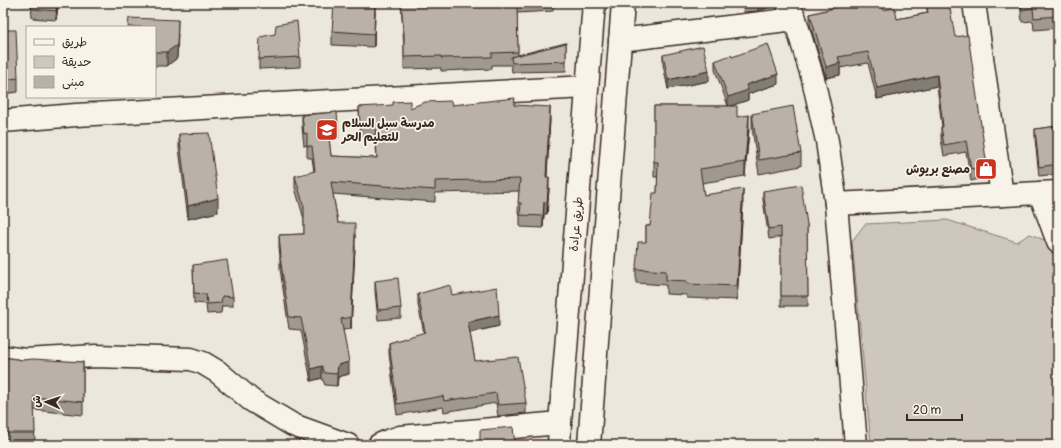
<svg xmlns="http://www.w3.org/2000/svg" width="1061" height="448" font-family="Pangolin,'Playpen Sans Arabic',sans-serif">
  <style>
    .green { fill: #cec8bc; stroke: #84796d }
    .lines { fill: none; stroke-linecap: round; stroke-linejoin: round }
    .minor-casing { stroke: #3b2a1e; stroke-width: 25 }
    .major-casing { stroke: #3b2a1e; stroke-width: 25 }
    .minor { stroke: #f7f3e8; stroke-width: 22 }
    .major { stroke: #f7f3e8; stroke-width: 22 }
    .wall { fill: #a09990; stroke: #3b2a1e }
    .shaded-wall { fill: #827d75; stroke: #3b2a1e }
    .building { fill: #bab2a7; stroke: #3b2a1e }
    .labels { text-anchor: middle; stroke-width: 3.5; stroke-linejoin: round; paint-order: stroke }
    .poi-label { font-size: 12px; font-weight: bold; fill: #3b2a1e; stroke: #f7f3e8; text-anchor: start }
    .street-label { font-size: 12px; fill: #3b2a1e; stroke: #f7f3e8 }
  </style>
  <rect width="100%" height="100%" fill="#ece7dc"/>
  <filter id="ink" filterUnits="userSpaceOnUse"><feTurbulence type="fractalNoise" baseFrequency=".025" numOctaves="2"/><feDisplacementMap in="SourceGraphic" scale="8" xChannelSelector="R" yChannelSelector="G"/><feConvolveMatrix kernelMatrix="1 2 1 2 8 2 1 2 1" color-interpolation-filters="sRGB"/></filter>
  <g filter="url(#ink)">
    <polygon class="green" points="947,220 1017,242 1030,234 1049,242 1058,263 1058,443 1051,445 871,445 852,241 865,224"/>
    <g class="lines">
      <g class="minor-casing">
        <g id="minor">
          <polyline points="788,3 795,19 813,79 827,141 836,204 856,445"/>
          <polyline points="974,3 1002,195"/>
          <polyline points="620,40 795,19"/>
          <polyline points="3,121 76,115 586,87"/>
          <polyline points="1040,193 1058,242"/>
          <polyline points="836,204 1058,192"/>
          <polyline points="3,357 25,360 96,356 191,359 203,363 218,372 251,400 293,425 348,445"/>
          <polyline points="379,445 388,441 400,437 560,423"/>
        </g>
      </g>
      <g class="major-casing">
        <g id="major">
          <polyline points="559,445 560,423 594,3"/>
          <polyline points="589,445 623,3"/>
        </g>
      </g>
      <use href="#minor" class="minor"/>
      <use href="#major" class="major"/>
    </g>
    <g class="wall">
      <polygon points="23,3 64,3 58,7 56,20 32,18 31,5 23,5"/>
      <polygon points="401,3 553,3 553,11 517,13 518,55 566,43 566,71 512,72 511,65 492,65 492,69 441,71 441,68 404,69 404,47"/>
      <polygon points="741,3 776,3 776,5 758,11 744,12"/>
      <polygon points="836,3 882,3 883,10 897,19 927,13 927,7 955,37 987,166 987,177 971,181 966,152 944,156 941,139 941,127 942,127 937,86 877,99 868,63 840,68 840,75 826,78 810,25 810,14 837,7"/>
      <polygon points="1020,3 1058,3 1058,28 1034,30 1033,21 1022,22"/>
      <polygon points="375,12 374,47 332,45 332,31"/>
      <polygon points="155,27 178,34 177,58 167,66 155,66"/>
      <polygon points="3,30 18,78 18,92 3,94"/>
      <polygon points="275,34 300,57 300,67 259,69 259,59"/>
      <polygon points="663,55 709,81 668,89 663,65"/>
      <polygon points="732,57 778,84 748,94 748,100 730,106 737,117 749,129 745,176 702,183 704,195 743,204 737,300 687,298 687,295 666,294 666,285 636,283 636,269 646,242 646,226 650,226 657,193 658,177 654,177 654,106 728,106 715,70 715,61"/>
      <polygon points="452,105 515,105 550,119 547,177 549,189 547,214 544,214 543,228 520,227 520,215 518,214 519,191 435,193 435,202 333,194 338,223 355,247 351,329 343,330 349,374 338,377 337,386 325,385 322,378 311,381 301,330 289,329 280,269 280,257 279,247 279,235 304,234 304,219 295,188 295,176 314,172 312,158 307,158 307,145 304,146 302,127 302,115 338,126 338,138 329,139 331,156 377,158 375,135 360,136 359,107 410,108"/>
      <polygon points="752,114 801,153 801,166 759,174 752,128"/>
      <polygon points="1058,126 1058,174 1039,176 1035,139 1035,129"/>
      <polygon points="179,134 218,212 188,219 179,148"/>
      <polygon points="763,191 807,224 808,306 781,306 781,237 769,239 763,200"/>
      <polygon points="193,265 233,297 233,306 222,306 221,313 207,314 206,304 194,303"/>
      <polygon points="375,281 401,308 401,318 378,320 375,291"/>
      <polygon points="418,294 452,295 499,326 470,333 475,361 526,403 526,413 498,416 496,403 444,412 443,407 397,415 389,354 389,343 424,333 418,305"/>
      <polygon points="3,357 23,360 83,362 83,415 34,410 35,445 3,445"/>
    </g>
    <g class="shaded-wall">
      <polygon points="57,3 64,3 58,7 56,20"/>
      <polygon points="375,3 375,12 374,47 374,34"/>
      <polygon points="758,3 776,3 776,5 758,11"/>
      <polygon points="178,20 177,58 167,66 167,52"/>
      <polygon points="840,63 840,75 826,78 826,67"/>
      <polygon points="709,71 709,81 668,89 668,80"/>
      <polygon points="778,74 778,84 748,94 748,100 728,107 728,97 746,85"/>
      <polygon points="937,75 937,86 877,99 877,88"/>
      <polygon points="550,107 550,119 546,189 546,177"/>
      <polygon points="749,115 749,129 745,176 745,162"/>
      <polygon points="549,177 549,189 547,214 547,203"/>
      <polygon points="743,189 743,204 737,300 737,286"/>
      <polygon points="218,198 218,212 188,219 188,206"/>
      <polygon points="544,202 544,214 543,228 543,216"/>
      <polygon points="355,235 355,247 351,329 351,317"/>
      <polygon points="499,315 499,326 468,333 468,322"/>
      <polygon points="349,362 349,374 338,377 337,386 337,374 338,365"/>
      <polygon points="322,366 322,378 311,381 311,369"/>
    </g>
    <g class="building">
      <polygon points="31,3 57,3 56,11 32,9"/>
      <polygon points="334,3 375,3 374,34 332,31"/>
      <polygon points="401,3 517,3 518,52 492,53 492,57 441,58 441,56 404,57 404,34"/>
      <polygon points="838,3 882,3 883,10 895,8 897,19 928,13 927,7 932,6 931,4 937,3 949,3 955,37 968,35 987,166 971,169 966,141 944,145 941,127 943,127 937,75 877,88 868,52 838,57 840,63 826,67 810,14 838,7"/>
      <polygon points="1021,3 1058,3 1058,16 1034,18 1033,8 1022,10"/>
      <polygon points="129,18 178,20 177,45 167,52 155,52 155,27 128,27"/>
      <polygon points="297,21 300,57 259,59 260,37 275,34 276,25"/>
      <polygon points="3,30 16,30 18,78 3,80"/>
      <polygon points="566,43 566,61 512,63 511,57"/>
      <polygon points="768,44 778,74 746,85 748,90 728,97 715,61 731,55 732,57"/>
      <polygon points="703,46 709,71 668,80 663,55"/>
      <polygon points="515,98 514,105 550,107 546,177 549,177 547,203 544,202 543,216 520,215 521,203 518,203 520,179 435,181 435,190 331,182 338,223 355,223 355,235 351,317 341,319 349,362 338,365 337,374 325,373 322,366 311,369 301,318 289,317 280,257 281,257 279,235 304,234 304,207 295,176 315,171 312,146 307,146 307,133 304,134 302,115 337,112 338,126 328,127 331,156 377,158 375,123 360,124 359,107 393,105 393,102 410,101 410,108 425,102 451,101 452,105"/>
      <polygon points="654,106 737,106 737,117 749,115 745,162 700,169 704,195 743,189 737,286 687,284 687,281 666,280 666,271 636,269 638,242 646,242 646,226 650,226 653,193 657,193 658,162 654,162"/>
      <polygon points="793,106 801,153 759,160 752,114"/>
      <polygon points="1058,126 1058,164 1039,167 1035,129"/>
      <polygon points="209,133 218,198 188,206 179,134"/>
      <polygon points="801,185 807,224 808,296 781,296 781,227 769,229 763,191"/>
      <polygon points="227,260 233,297 222,296 221,303 207,304 206,294 194,293 193,265"/>
      <polygon points="398,278 401,308 378,310 375,281"/>
      <polygon points="450,285 452,295 497,287 499,315 468,322 475,361 518,357 526,403 498,405 496,393 444,401 443,396 397,404 389,343 425,332 418,294"/>
      <polygon points="3,357 23,360 33,359 83,362 83,402 34,397 35,433 3,433"/>
      <polygon points="513,427 515,445 480,445 480,430"/>
      <polygon points="259,443 291,443 291,445 258,445"/>
      <polygon points="435,444 451,445 434,445"/>
    </g>
  </g>
  <defs>
    <g id="school-square" transform="scale(1.15)"><rect x="-9" y="-9" width="18" height="18" rx="4" fill="#c8321e" stroke="#f7f3e8"/><path d="M0-5L7-2L0 1L-7-2ZM-4 1L0 2.5L4 1V4Q0 6-4 4Z" fill="#fff"/></g>
    <g id="shop-square" transform="scale(1.15)"><rect x="-9" y="-9" width="18" height="18" rx="4" fill="#c8321e" stroke="#f7f3e8"/><path d="M-5-2.5h2.3a2.7 3.5 0 0 1 5.4 0H5L5.5 6h-11ZM-1.5-2.5h3a1.5 2.3 0 0 0-3 0Z" fill="#fff"/></g>
  </defs>
  <g fill-rule="evenodd">
    <use href="#school-square" x="327" y="130"/>
    <use href="#shop-square" x="986" y="169"/>
  </g>
  <g class="labels">
    <g class="poi-label">
      <text x="342" y="127">مدرسة سبل السلام<tspan x="342" dy="14">للتعليم الحر</tspan></text>
      <text x="970" y="173" text-anchor="end">مصنع بريوش</text>
    </g>
    <g class="street-label">
      <text transform="translate(576 224) rotate(-85)" y="4">طريق عرادة</text>
    </g>
  </g>
  <rect width="1061" height="448" fill="none" stroke="#f7f3e8" stroke-width="16"/>
  <rect x="8" y="8" width="1045" height="432" fill="none" stroke="#3b2a1e" stroke-width="1.5" filter="url(#ink)"/>
  <rect x="26" y="26" width="130" height="72" fill="#f7f3e8" stroke="#aca397"/>
  <rect x="34" y="39" width="20" height="6" fill="#f7f3e8" stroke="#aca397"/>
  <text x="62" y="46" font-size="12" fill="#3b2a1e">طريق</text>
  <rect x="34" y="56" width="20" height="12" fill="#cec8bc" stroke="#aca397"/>
  <text x="62" y="66" font-size="12" fill="#3b2a1e">حديقة</text>
  <rect x="34" y="76" width="20" height="12" fill="#bab2a7" stroke="#aca397"/>
  <text x="62" y="86" font-size="12" fill="#3b2a1e">مبنى</text>
  <g transform="translate(46 402) rotate(273)" stroke="#f7f3e8" stroke-width="3" paint-order="stroke">
  <path d="M0-3L7 15L0 10L-7 15Z" fill="#3b2a1e"/>
  <text y="-6" font-size="11" font-weight="bold" text-anchor="middle" fill="#3b2a1e">ش</text>
  </g>
  <path d="M907 414v6h55v-6" fill="none" stroke="#3b2a1e" stroke-width="2"/>
  <text x="913" y="414" font-size="12" fill="#3b2a1e" stroke="#f7f3e8" stroke-width="3" paint-order="stroke">20 m</text>
</svg>
